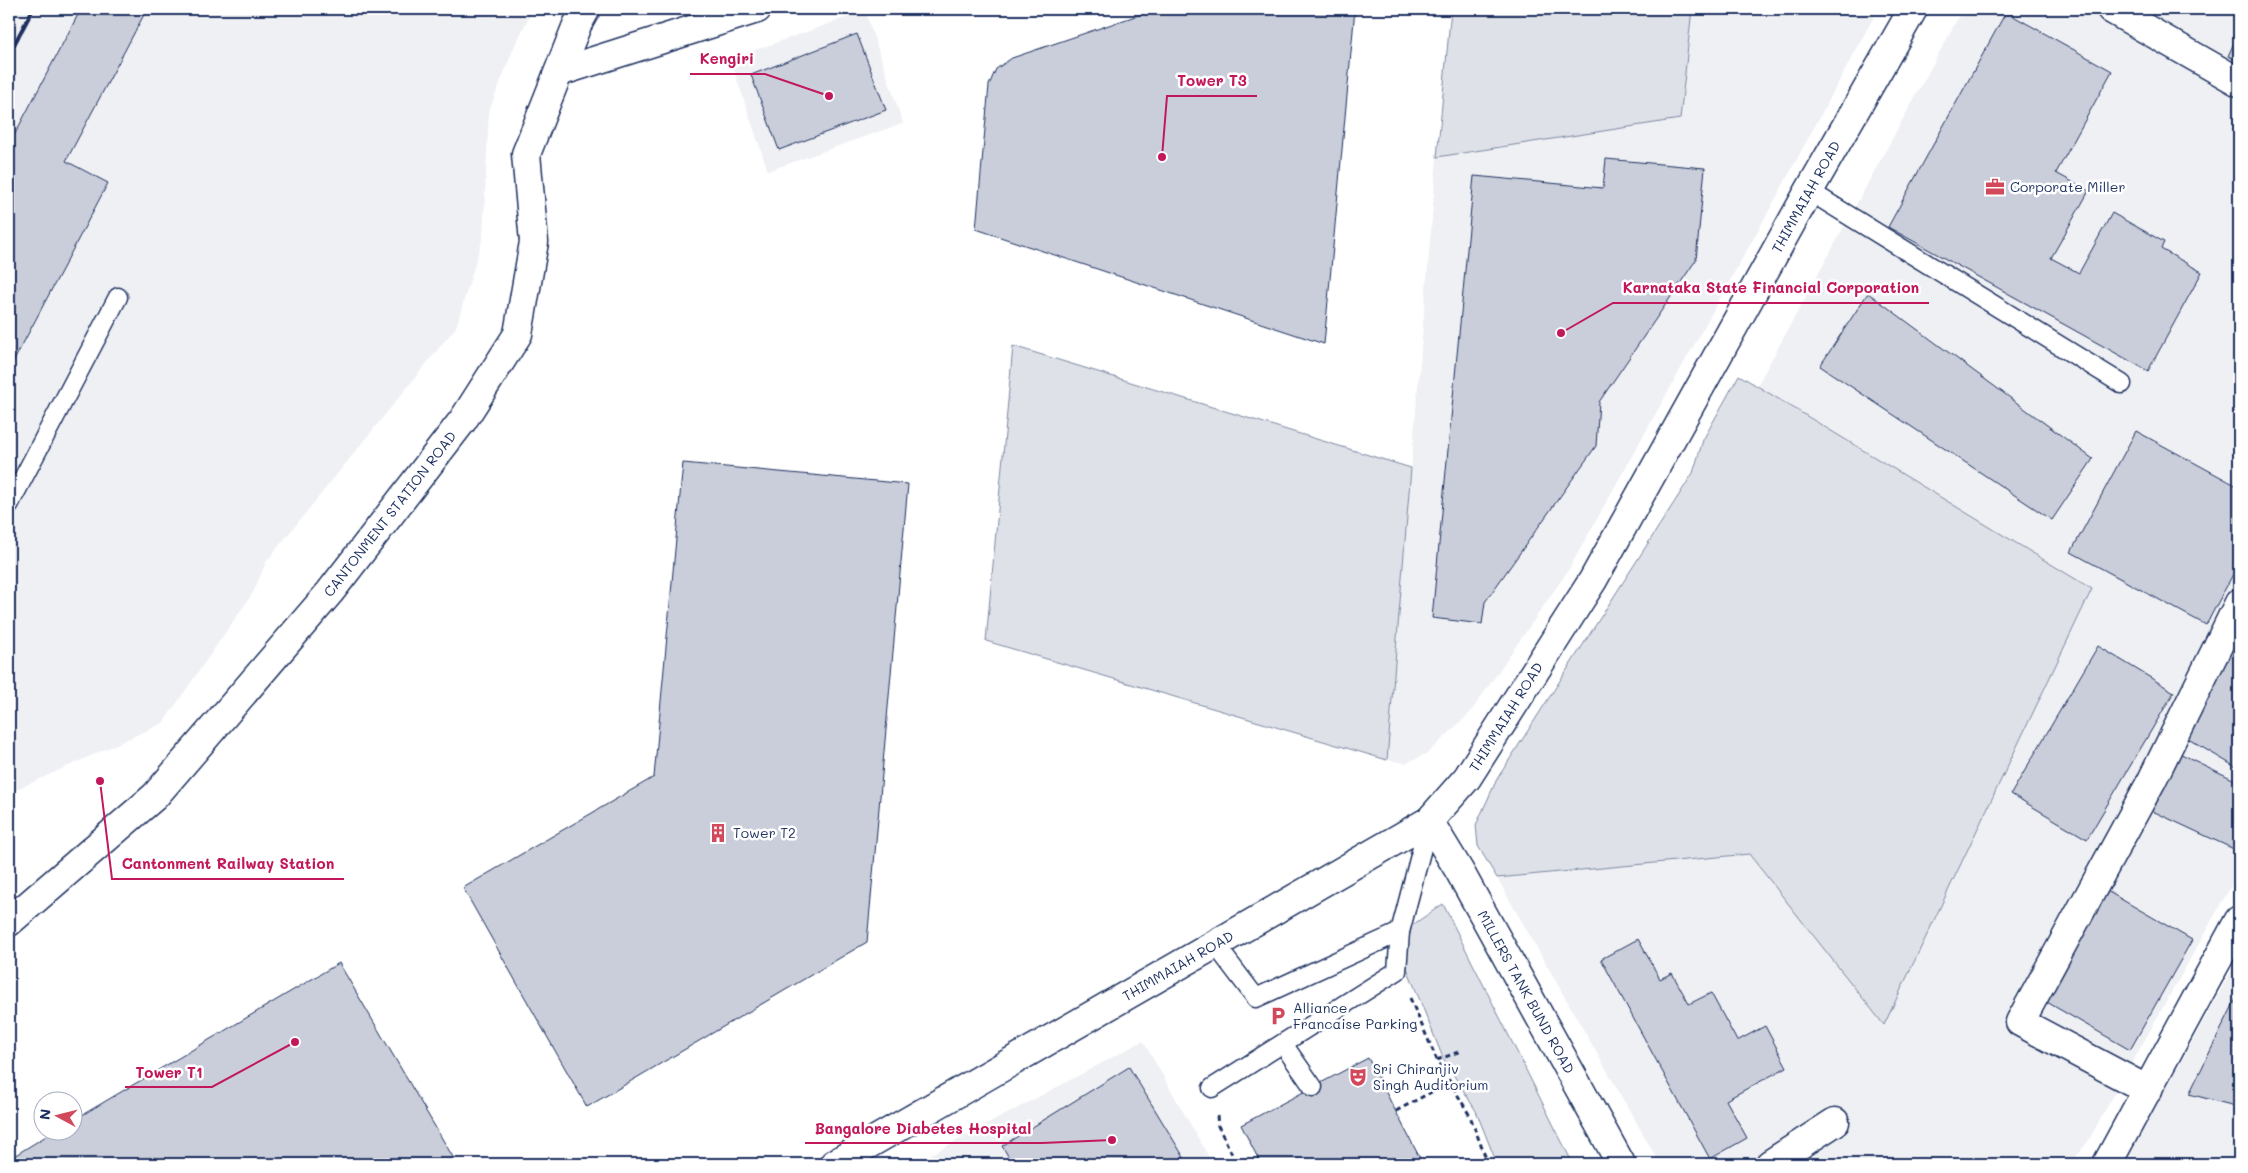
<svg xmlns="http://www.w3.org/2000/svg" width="2248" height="1173" font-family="Mali,sans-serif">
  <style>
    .built { fill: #eff0f4 }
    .green { fill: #dee1e7; stroke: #7c88a2 }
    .building { fill: #caceda; stroke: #1b2f5e }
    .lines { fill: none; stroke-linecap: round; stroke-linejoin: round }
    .service-casing { stroke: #1b2f5e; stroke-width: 21 }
    .minor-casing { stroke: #1b2f5e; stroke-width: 31 }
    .tertiary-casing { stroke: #1b2f5e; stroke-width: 31 }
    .primary-casing { stroke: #1b2f5e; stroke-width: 31 }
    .path { stroke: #1b2f5e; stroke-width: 3; stroke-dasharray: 5 4; stroke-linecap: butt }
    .service { stroke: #fff; stroke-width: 18 }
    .minor { stroke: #fff; stroke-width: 28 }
    .tertiary { stroke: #fff; stroke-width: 28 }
    .primary { stroke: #fff; stroke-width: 28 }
    .rail { stroke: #1b2f5e; stroke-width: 4 }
    .labels { text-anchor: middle; stroke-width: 5; stroke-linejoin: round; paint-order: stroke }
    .poi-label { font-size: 14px; fill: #1b2f5e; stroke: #fff; text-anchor: start }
    .street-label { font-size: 14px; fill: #1b2f5e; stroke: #fff }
    .leader { fill: none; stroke: #c2185b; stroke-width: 2 }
    .callout-dot { fill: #c2185b; stroke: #fff; stroke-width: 2 }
    .callout-label { font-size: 15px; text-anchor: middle; font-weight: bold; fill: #c2185b; stroke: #fff; stroke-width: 5; stroke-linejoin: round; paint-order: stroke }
  </style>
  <rect width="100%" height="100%" fill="#fff"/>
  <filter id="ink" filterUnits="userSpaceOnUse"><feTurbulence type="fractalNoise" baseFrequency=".02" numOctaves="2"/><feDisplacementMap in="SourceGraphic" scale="10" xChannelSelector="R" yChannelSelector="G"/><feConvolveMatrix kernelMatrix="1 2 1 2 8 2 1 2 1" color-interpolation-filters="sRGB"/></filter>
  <g filter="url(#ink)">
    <g class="built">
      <polygon points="9,9 533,9 515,45 489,111 483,237 456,327 266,562 254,591 163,723 9,793"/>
      <polygon points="1451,9 1878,9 1776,198 1569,569 1470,713 1428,753 1406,763 1387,760 1437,157"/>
      <polygon points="1963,9 2239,9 2239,872 2087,1143 2069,1164 1660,1164 1497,878 1749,854 1884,1025 2045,560 1757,386"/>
      <polygon points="865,11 903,123 768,171 730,59"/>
      <polygon points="2239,957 2239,1164 2124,1164"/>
      <polygon points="1143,1041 1213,1164 913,1164"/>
    </g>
    <g class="green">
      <polygon points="1451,9 1692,9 1680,119 1437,157"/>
      <polygon points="1013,346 1411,468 1387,760 986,641"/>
      <polygon points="1739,375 2092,589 1884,1025 1749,854 1497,878 1478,846 1476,825 1497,779 1693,473 1703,440"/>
      <polygon points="1443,904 1573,1164 1497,1164 1476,1111 1443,1058 1407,968 1408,928"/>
    </g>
    <g class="building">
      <polygon points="81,9 147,9 66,161 108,183 9,370 9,145"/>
      <polygon points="1156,9 1355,9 1324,344 976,229 989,85 996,69 1012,58"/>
      <polygon points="2006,12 2112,71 2056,173 2089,191 2051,258 2079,273 2112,213 2164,242 2161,249 2202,272 2148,371 1888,227"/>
      <polygon points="2239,32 2239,61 2228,56"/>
      <polygon points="857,34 886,110 779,150 751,75"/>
      <polygon points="1606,159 1705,168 1696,260 1599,402 1596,446 1485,602 1482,624 1432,618 1474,176 1603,188"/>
      <polygon points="1868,293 2093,459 2052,520 1820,366"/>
      <polygon points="2136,431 2239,487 2239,563 2206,625 2071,552"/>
      <polygon points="683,463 908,484 867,942 587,1107 463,888 654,777"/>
      <polygon points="2239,628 2239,650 2231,645"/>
      <polygon points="2098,646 2174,692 2087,839 2011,794"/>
      <polygon points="2228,648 2239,655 2239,769 2178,733"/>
      <polygon points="2173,750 2239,782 2238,851 2146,808"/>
      <polygon points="2107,891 2192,940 2130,1050 2045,1001"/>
      <polygon points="1638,939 1660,979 1672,973 1689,1004 1711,993 1737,1041 1765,1026 1787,1067 1726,1100 1747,1138 1710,1159 1601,959"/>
      <polygon points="339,963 457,1164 9,1164 9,1159 56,1130 72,1130 72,1121"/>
      <polygon points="2239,993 2239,1107 2189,1094"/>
      <polygon points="1368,1058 1423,1164 1261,1164 1241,1125"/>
      <polygon points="1129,1067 1188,1164 1013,1164 1002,1146"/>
    </g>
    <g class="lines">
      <g class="service-casing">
        <g id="service">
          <polyline points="1809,191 2122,384"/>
          <polyline points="9,505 118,297"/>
          <polyline points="1215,944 1256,998 1400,932"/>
          <polyline points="1283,1044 1313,1087"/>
          <polyline points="1212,1088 1397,971 1400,932 1429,821"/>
        </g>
      </g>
      <g class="minor-casing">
        <g id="minor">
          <polyline points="2111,9 2239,82"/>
          <polyline points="2148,1090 2020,1022 2152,780 2239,603"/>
          <polyline points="1770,1164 1835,1122"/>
          <polyline points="2107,1164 2239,920"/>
        </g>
      </g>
      <g class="tertiary-casing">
        <g id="tertiary">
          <polyline points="559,72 757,9"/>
          <polyline points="1429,821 1460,872 1621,1164"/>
          <polyline points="834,1164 1429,821 1467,778 1593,580 1809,191 1913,9"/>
        </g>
      </g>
      <g class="primary-casing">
        <polyline id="primary" points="9,922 155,796 330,592 463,420 518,334 534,242 526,154 577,25 586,9"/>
      </g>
      <g class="path">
        <polyline points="1410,998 1437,1060 1470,1116 1488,1164"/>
        <polyline points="1437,1060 1461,1051"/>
        <polyline points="1396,1111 1450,1082"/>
        <polyline points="1217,1116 1218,1126 1237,1164"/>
      </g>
      <use href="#service" class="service"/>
      <use href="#minor" class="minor"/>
      <use href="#tertiary" class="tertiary"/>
      <use href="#primary" class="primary"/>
      <polyline class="rail" points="9,54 33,9"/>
    </g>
  </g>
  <defs>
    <g id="office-bare" transform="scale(1.5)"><path d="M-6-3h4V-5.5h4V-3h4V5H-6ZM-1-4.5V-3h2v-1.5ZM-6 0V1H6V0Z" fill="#d1495b" stroke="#fff" stroke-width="2.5" paint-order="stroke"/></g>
    <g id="building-bare" transform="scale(1.5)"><path d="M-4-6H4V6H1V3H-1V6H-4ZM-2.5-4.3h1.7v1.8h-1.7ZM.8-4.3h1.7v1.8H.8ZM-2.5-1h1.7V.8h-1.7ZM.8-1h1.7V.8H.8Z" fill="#d1495b" stroke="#fff" stroke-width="2.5" paint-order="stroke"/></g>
    <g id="parking-bare" transform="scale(1.5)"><path d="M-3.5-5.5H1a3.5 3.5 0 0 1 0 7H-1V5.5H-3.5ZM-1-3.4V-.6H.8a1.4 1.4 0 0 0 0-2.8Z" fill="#d1495b" stroke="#fff" stroke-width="2.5" paint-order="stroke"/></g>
    <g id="theatre-bare" transform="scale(1.5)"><path d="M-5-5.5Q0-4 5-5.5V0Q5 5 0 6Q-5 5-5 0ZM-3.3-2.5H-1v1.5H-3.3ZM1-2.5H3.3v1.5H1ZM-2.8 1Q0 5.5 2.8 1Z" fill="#d1495b" stroke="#fff" stroke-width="2.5" paint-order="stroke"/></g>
  </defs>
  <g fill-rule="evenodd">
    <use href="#office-bare" x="1995" y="187"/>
    <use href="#building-bare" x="718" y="833"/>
    <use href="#parking-bare" x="1278" y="1016"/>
    <use href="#theatre-bare" x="1358" y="1077"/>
  </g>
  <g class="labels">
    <g class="poi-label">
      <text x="2010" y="192">Corporate Miller</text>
      <text x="733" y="838">Tower T2</text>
      <text x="1293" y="1013">Alliance<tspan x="1293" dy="16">Francaise Parking</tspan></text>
      <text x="1373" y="1074">Sri Chiranjiv<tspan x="1373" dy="16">Singh Auditorium</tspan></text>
    </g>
    <g class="street-label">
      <text transform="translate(1806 197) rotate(-61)" y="5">THIMMAIAH ROAD</text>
      <text transform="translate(390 514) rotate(-52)" y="5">CANTONMENT STATION ROAD</text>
      <text transform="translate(1506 717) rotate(-58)" y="5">THIMMAIAH ROAD</text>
      <text transform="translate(1178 966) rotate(-30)" y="5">THIMMAIAH ROAD</text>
      <text transform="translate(1526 992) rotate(61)" y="5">MILLERS TANK BUND ROAD</text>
    </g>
  </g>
  <path class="leader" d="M829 96L765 74H690M1162 157L1167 96H1257M1561 333L1613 303H1929M100 781L112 879H344M295 1042L212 1087H125M1112 1140L1042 1143H805"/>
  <g class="callout-dot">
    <circle cx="829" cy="96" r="5"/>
    <circle cx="1162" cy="157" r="5"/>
    <circle cx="1561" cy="333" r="5"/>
    <circle cx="100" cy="781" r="5"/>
    <circle cx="295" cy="1042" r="5"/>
    <circle cx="1112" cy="1140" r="5"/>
  </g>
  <g class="callout-label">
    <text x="727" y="64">Kengiri</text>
    <text x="1212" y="86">Tower T3</text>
    <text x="1771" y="293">Karnataka State Financial Corporation</text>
    <text x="228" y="869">Cantonment Railway Station</text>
    <text x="169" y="1078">Tower T1</text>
    <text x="923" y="1134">Bangalore Diabetes Hospital</text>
  </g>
  <rect width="2248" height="1173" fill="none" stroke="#fff" stroke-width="30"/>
  <rect x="15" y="15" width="2218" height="1143" fill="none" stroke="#1b2f5e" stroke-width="2" filter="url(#ink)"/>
  <g transform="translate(58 1116) rotate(277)"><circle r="24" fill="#ffffff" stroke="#a4acbf"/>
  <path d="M0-4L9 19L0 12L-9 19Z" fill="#d1495b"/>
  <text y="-8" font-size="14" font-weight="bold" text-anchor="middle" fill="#1b2f5e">N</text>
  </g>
</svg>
